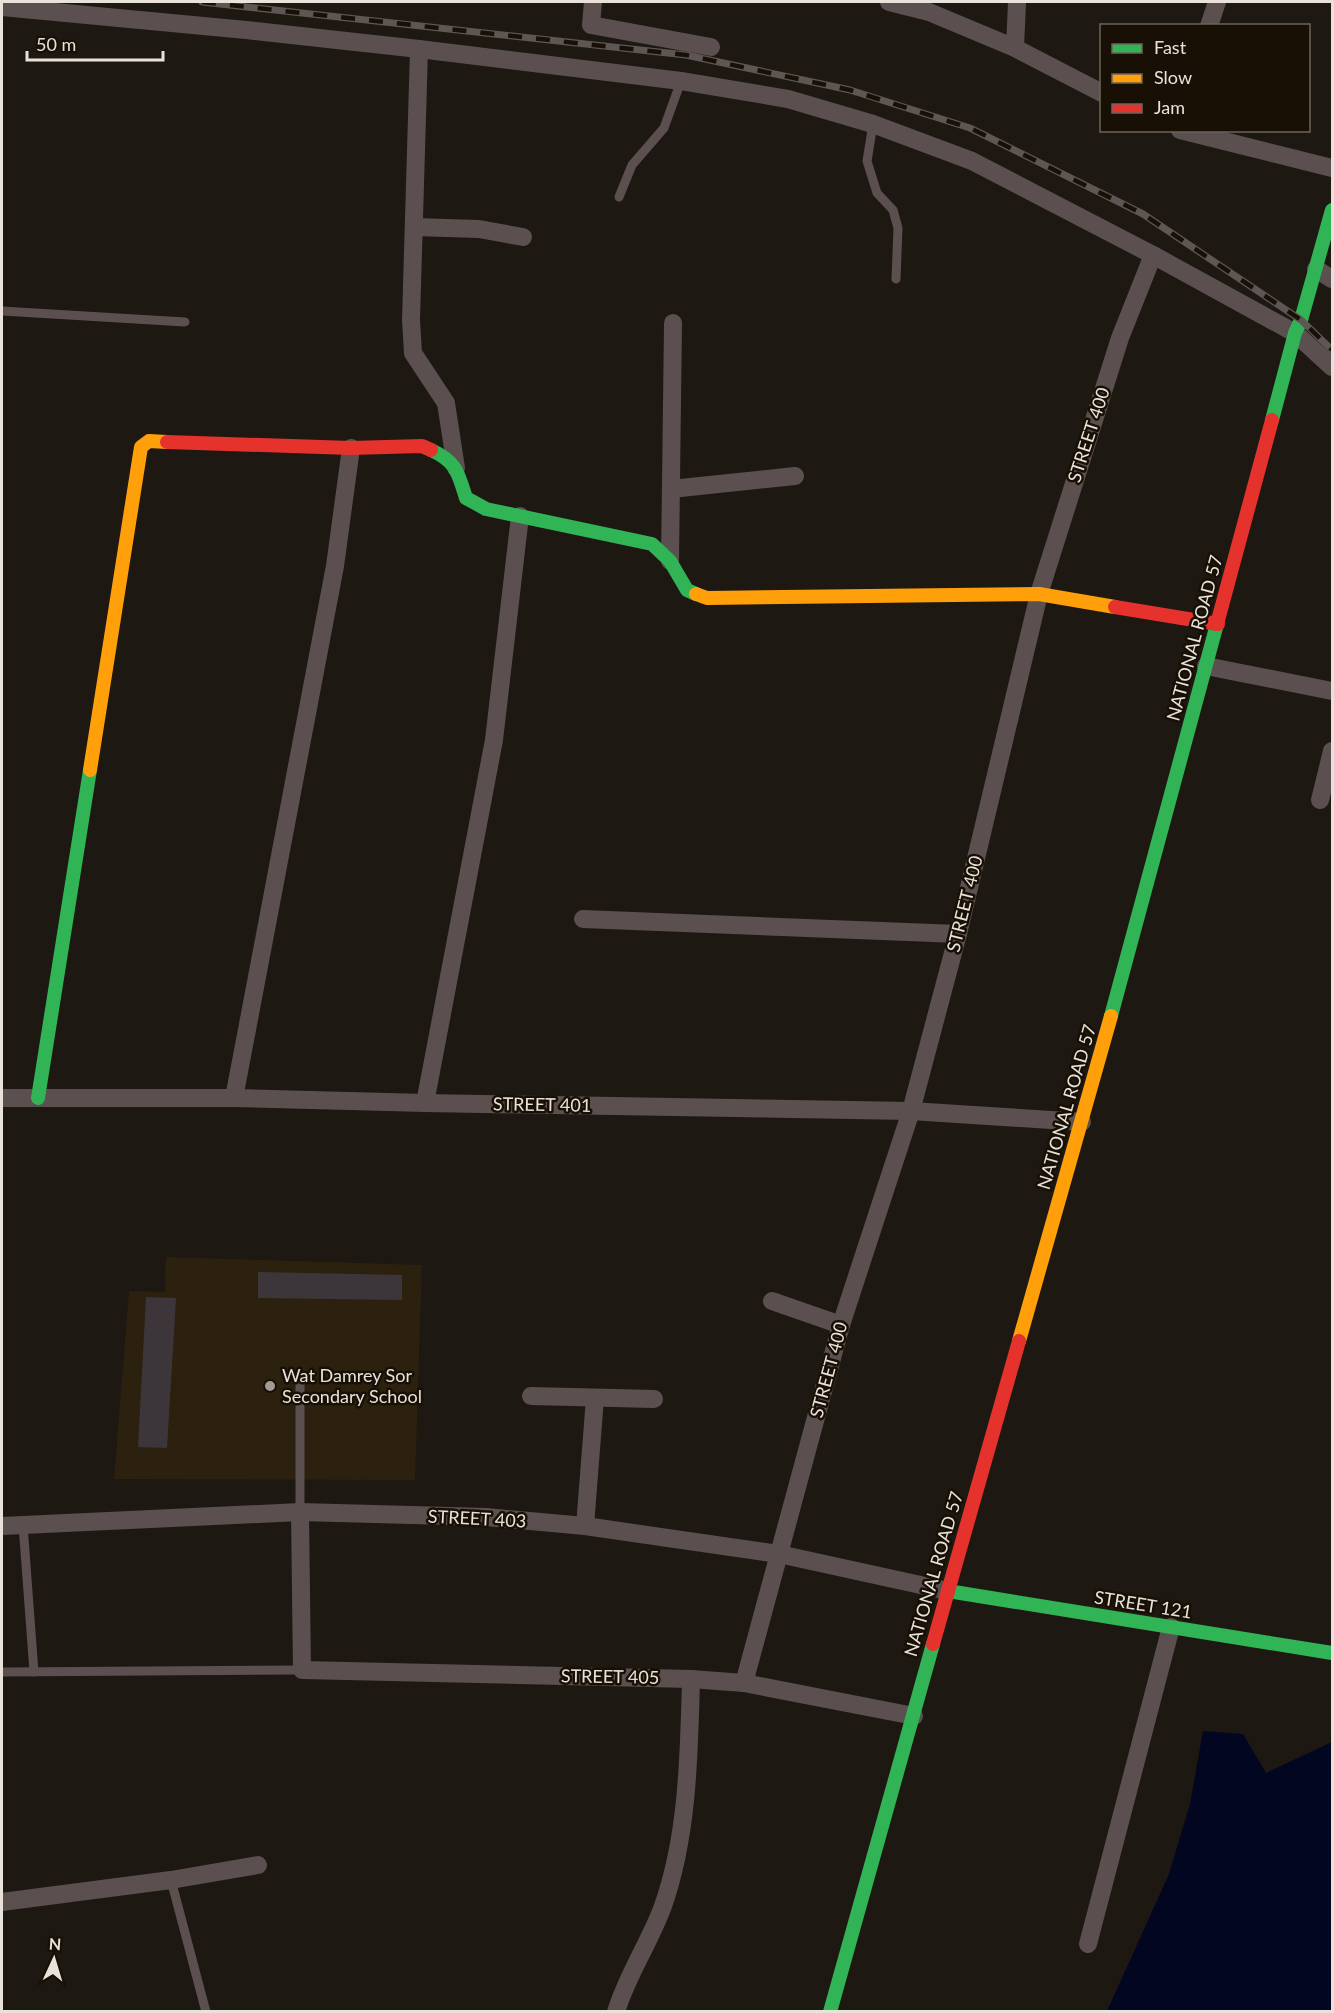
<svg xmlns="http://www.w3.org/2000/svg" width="1334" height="2013" font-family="Lato,sans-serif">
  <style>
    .built { fill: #2c210f }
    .water { fill: #030620 }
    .building { fill: #3c363b }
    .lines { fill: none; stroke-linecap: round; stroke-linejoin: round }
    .lane { stroke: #5b4f50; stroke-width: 9 }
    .street { stroke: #5b4f50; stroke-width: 18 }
    .fast { stroke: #30b455; stroke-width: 14 }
    .slow { stroke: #ff9f0a; stroke-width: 14 }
    .jam { stroke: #e5322d; stroke-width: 14 }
    .rail-casing { stroke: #5e5655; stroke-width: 7 }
    .rail { stroke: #181005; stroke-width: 4.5; stroke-dasharray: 14; stroke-linecap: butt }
    .poi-dot { fill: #a19b94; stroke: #181005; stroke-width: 2 }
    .labels { text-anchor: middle; stroke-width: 5; stroke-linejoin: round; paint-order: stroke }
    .street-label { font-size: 18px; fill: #e8e2da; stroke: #181005 }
    .poi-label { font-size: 18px; fill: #e8e2da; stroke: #181005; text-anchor: start }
  </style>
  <rect width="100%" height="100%" fill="#1d1811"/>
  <polygon class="built" points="166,1257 422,1265 415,1480 114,1479 129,1291 165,1292"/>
  <polygon class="water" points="1203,1731 1243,1734 1266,1773 1332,1742 1332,2011 1107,2011 1169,1874 1190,1804"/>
  <g class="building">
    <polygon points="258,1272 402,1275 402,1300 258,1298"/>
    <polygon points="146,1297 176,1298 167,1448 138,1447"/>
  </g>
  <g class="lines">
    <g class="lane">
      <polyline points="873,124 867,161 877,193 893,210 898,228 896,279"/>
      <polyline points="619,197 632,165 664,128 681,81"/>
      <polyline points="2,311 185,322"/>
      <polyline points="300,1385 300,1512"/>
      <polyline points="23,1525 34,1672"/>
      <polyline points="2,1672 302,1670"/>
      <polyline points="171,1880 206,2012"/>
    </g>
    <g class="street">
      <polyline points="593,2 591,25 711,47"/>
      <polyline points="889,2 929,12 1015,48 1102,93"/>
      <polyline points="2,7 246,30 419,49 681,81 788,99 873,124 972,161 1153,255 1295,333 1332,367"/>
      <polyline points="1209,26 1217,2"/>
      <polyline points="1015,48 1017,2"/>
      <polyline points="419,49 411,320 413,353 446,403 456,468"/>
      <polyline points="1180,130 1332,168"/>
      <polyline points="414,227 479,229 523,237"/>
      <polyline points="1316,269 1332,279"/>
      <polyline points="671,489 795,476"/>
      <polyline points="670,561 673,323"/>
      <polyline points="1206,666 1332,691"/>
      <polyline points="1320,800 1332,751"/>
      <polyline points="583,919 958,934"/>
      <polyline points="2,1098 234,1098 425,1103 911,1111 1082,1122"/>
      <polyline points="234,1098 335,566 351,448"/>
      <polyline points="425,1103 494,740 520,516"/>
      <polyline points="772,1301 841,1325"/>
      <polyline points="531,1396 654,1399"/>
      <polyline points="300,1512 302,1670 691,1679 744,1683 914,1716"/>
      <polyline points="2,1526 300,1512 486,1517 585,1526 779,1554 948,1591"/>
      <polyline points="585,1526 595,1398"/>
      <polyline points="744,1683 841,1325 911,1111 958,934 1039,594 1120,338 1153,255"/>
      <polyline points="2,1902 171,1880 258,1865"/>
      <polyline points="1088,1944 1171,1627"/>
      <path d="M616 2012C627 1975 650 1942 663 1906 688 1835 689 1755 691 1679"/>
    </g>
    <g class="fast">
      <polyline points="1272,420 1295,333 1301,320 1332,210"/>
      <path d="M431 450C457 462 458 473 466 498L486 509 652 544 670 561 687 590 696 594"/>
      <polyline points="1111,1016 1217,624"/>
      <polyline points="38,1098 90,770"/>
      <polyline points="948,1591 1332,1653"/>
      <polyline points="830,2012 933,1644"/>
    </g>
    <g class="slow">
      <polyline points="696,594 707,598 1039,594 1115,607"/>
      <polyline points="90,770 141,447 149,441 167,442"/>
      <polyline points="1019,1341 1111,1016"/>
    </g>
    <g class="jam">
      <polyline points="167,442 351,448 422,446 431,450"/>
      <polyline points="1115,607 1218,624"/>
      <polyline points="1217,624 1272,420"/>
      <polyline points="933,1644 1019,1341"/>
    </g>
    <g class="rail-casing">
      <polyline id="rail" points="202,2 686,55 850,90 970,128 1143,214 1301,320 1332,350"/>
    </g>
    <use href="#rail" class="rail"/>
  </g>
  <circle class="poi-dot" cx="270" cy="1386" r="6"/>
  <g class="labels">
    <g class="street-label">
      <text transform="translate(1089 435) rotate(-72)" y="6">STREET 400</text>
      <text transform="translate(1195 638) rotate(-75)" y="6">NATIONAL ROAD 57</text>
      <text transform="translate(965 904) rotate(-76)" y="6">STREET 400</text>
      <text transform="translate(542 1105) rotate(1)" y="6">STREET 401</text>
      <text transform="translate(1067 1107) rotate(-74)" y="6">NATIONAL ROAD 57</text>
      <text transform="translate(829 1370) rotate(-75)" y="6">STREET 400</text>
      <text transform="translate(477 1519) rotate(3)" y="6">STREET 403</text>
      <text transform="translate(934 1574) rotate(-74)" y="6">NATIONAL ROAD 57</text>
      <text transform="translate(1143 1605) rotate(9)" y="6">STREET 121</text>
      <text transform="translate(610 1677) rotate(1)" y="6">STREET 405</text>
    </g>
    <g class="poi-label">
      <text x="282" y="1382">Wat Damrey Sor<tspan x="282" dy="21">Secondary School</tspan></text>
    </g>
  </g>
  <rect width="1334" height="2013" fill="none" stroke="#e8e2da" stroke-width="6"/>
  <rect x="1100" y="24" width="210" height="108" fill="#181005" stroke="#6b645a" stroke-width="1.5"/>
  <rect x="1112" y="44" width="30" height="9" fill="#30b455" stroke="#6b645a" stroke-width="1.5"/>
  <text x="1154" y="54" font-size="18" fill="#e8e2da">Fast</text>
  <rect x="1112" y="74" width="30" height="9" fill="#ff9f0a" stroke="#6b645a" stroke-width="1.5"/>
  <text x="1154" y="84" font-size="18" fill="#e8e2da">Slow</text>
  <rect x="1112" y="104" width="30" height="9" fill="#e5322d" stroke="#6b645a" stroke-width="1.5"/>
  <text x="1154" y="114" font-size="18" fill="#e8e2da">Jam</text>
  <g transform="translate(54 1959) rotate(4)" stroke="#181005" stroke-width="4.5" paint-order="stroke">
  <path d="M0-4.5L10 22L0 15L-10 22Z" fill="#e8e2da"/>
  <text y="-9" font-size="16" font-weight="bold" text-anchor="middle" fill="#e8e2da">N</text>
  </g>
  <path d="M27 51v9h136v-9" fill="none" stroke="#e8e2da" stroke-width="3"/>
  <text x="36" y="51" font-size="18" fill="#e8e2da" stroke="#181005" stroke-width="4.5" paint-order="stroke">50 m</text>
</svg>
